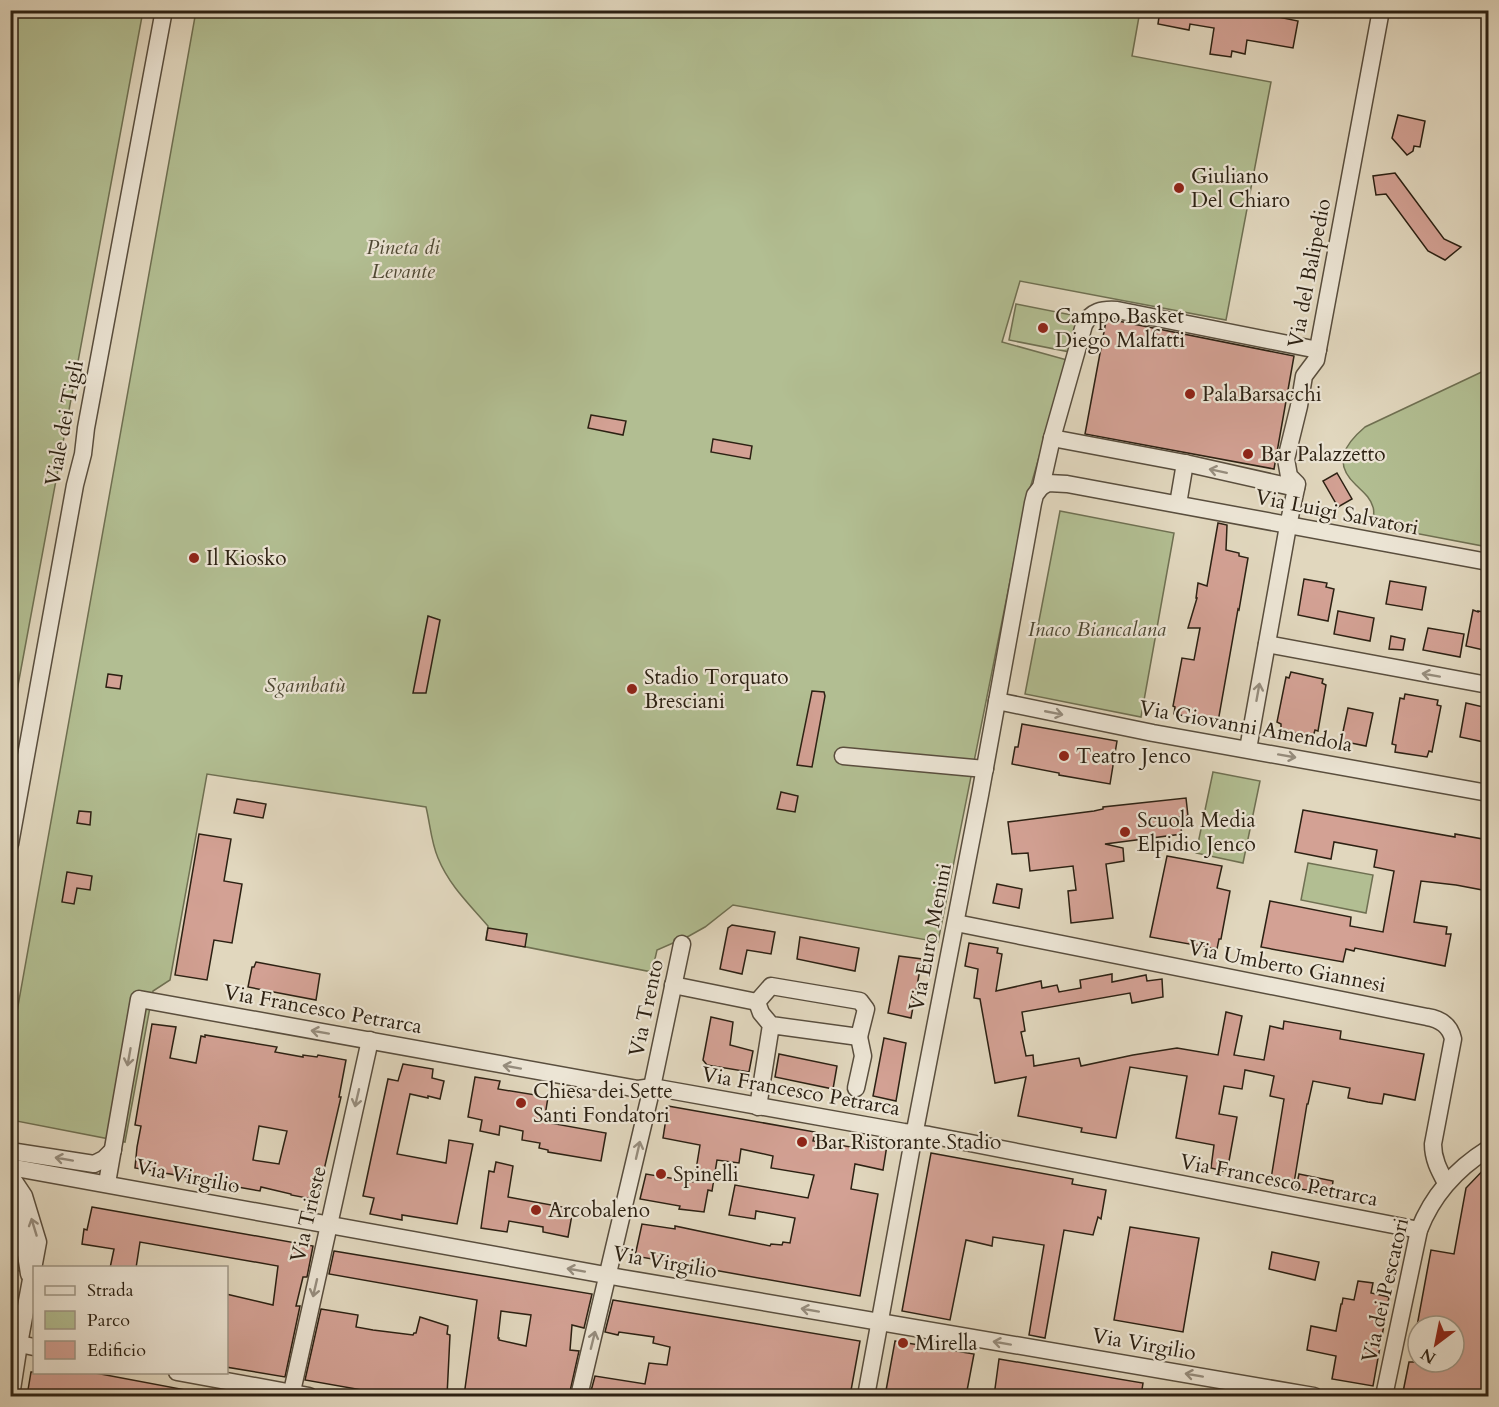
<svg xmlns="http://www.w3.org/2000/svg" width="1499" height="1407" font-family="Cardo,serif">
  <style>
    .green { fill: #b2be92; stroke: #6f7052; stroke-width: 1.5 }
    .building { fill: #d3a194; stroke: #2c2113; stroke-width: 1.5; fill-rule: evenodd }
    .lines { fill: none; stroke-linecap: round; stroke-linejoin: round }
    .minor-casing { stroke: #594e3e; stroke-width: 19 }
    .minor { stroke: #ece5d5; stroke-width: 16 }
    .oneway { stroke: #968d7e }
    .poi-dot { fill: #8f2418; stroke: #ece5d5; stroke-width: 2 }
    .labels { text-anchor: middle; stroke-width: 4.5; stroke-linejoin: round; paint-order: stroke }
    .poi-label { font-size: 21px; fill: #2c2113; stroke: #ece5d5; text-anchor: start }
    .park-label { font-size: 21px; font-style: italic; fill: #4e4833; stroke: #ece5d5 }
    .street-label { font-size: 21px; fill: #2c2113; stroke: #ece5d5 }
  </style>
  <rect width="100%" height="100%" fill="#e1d7be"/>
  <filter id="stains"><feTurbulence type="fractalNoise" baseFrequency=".00333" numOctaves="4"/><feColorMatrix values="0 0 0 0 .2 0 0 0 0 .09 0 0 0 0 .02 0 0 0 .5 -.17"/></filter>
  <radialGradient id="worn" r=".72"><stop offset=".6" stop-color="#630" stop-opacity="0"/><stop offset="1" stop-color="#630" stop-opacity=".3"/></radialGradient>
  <g class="green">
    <polygon points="11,10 143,11 11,723 10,11"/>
    <path d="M196 11H1140L1132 56 1271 82 1226 320 1020 281 1002 342 1067 360 1025 506 938 942 733 905 705 927 689 936 657 950 652 972 486 939 488 926C469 904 449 885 438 858 431 842 430 823 426 807L207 774 170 980 153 991 125 1142 11 1120V1045Z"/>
    <polygon points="1016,304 1077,316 1070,352 1009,340"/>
    <path d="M1488 369V547L1372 525C1373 520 1375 513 1373 507 1370 497 1363 492 1356 485 1332 463 1345 444 1365 427Z"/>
    <polygon points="1060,511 1174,533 1141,717 1025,694"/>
    <polygon points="1213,772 1260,781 1243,863 1196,853"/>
    <polygon points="1308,863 1373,875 1366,913 1301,900"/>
    <polygon points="10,1225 13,1230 22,1271 11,1270"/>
  </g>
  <g class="building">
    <polygon points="1160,10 1279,10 1278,17 1298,21 1293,48 1247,40 1245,54 1232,51 1231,57 1210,54 1214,28 1190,24 1189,30 1158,24"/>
    <polygon points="1398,115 1425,121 1420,147 1414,146 1413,151 1407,155 1392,138"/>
    <polygon points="1395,173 1444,239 1461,247 1445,260 1428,251 1386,194 1376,195 1373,176"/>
    <polygon points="1113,320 1294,356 1274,469 1085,434 1106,321"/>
    <polygon points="591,415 626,421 623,435 588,428"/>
    <polygon points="713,439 752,446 750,459 711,452"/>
    <polygon points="1337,473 1352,499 1338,507 1323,481"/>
    <polygon points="1218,523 1227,525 1226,550 1239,553 1239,556 1248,558 1239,610 1238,609 1218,722 1174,714 1175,707 1173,706 1182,658 1194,660 1200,628 1188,628 1197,598 1196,598 1198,583 1207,586"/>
    <polygon points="1304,579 1327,583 1326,587 1334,589 1328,621 1298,615"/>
    <polygon points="1390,581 1426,587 1422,610 1386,604"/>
    <polygon points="1473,610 1478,612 1478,611 1488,613 1488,651 1466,646"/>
    <polygon points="1338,611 1374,618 1370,641 1334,634"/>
    <polygon points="428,616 440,620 426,693 413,693"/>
    <polygon points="1428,628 1464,634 1460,657 1423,650"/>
    <polygon points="1391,636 1405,639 1403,650 1389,649"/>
    <polygon points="1291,672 1323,679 1322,683 1326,685 1318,731 1315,730 1313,737 1281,730 1281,724 1277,722 1286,677 1289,678"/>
    <polygon points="108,674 122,676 120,689 106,687"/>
    <polygon points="812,691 824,692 825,696 812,767 797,765"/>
    <polygon points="1405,694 1438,700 1437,705 1441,706 1432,752 1429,751 1427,757 1395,752 1396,745 1392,744 1400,698 1404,699"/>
    <polygon points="1466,703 1488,708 1488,719 1484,742 1460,737"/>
    <polygon points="1348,708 1373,713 1366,746 1341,741"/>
    <polygon points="1022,724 1117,741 1110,784 1059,775 1059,773 1012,764 1015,747 1018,747"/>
    <polygon points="781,792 798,796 795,812 777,809"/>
    <polygon points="1186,798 1188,816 1179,817 1182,834 1105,844 1123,848 1124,861 1106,864 1113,918 1071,923 1068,891 1076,890 1073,866 1030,871 1028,853 1012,854 1008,822 1094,811 1103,809 1103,807"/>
    <polygon points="237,799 266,804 263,818 234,813"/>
    <polygon points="1303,810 1455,837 1455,834 1488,840 1488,891 1456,885 1421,881 1414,922 1447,927 1446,934 1451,934 1445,966 1355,948 1354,951 1346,949 1343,962 1261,947 1270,901 1351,917 1350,926 1383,932 1394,871 1374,867 1377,850 1361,847 1334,842 1331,859 1295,852"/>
    <polygon points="79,811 91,812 90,825 77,823"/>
    <polygon points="199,834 231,839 224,881 242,884 232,943 214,940 207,980 175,975"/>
    <polygon points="1167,856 1222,866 1217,888 1230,891 1221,939 1219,939 1217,949 1150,937"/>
    <polygon points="67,872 92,876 90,890 77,888 74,904 62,902"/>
    <polygon points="997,884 1022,889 1019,908 993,903"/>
    <polygon points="732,925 775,932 771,954 747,950 742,974 720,969 728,928"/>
    <polygon points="488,928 527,934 525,947 486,940"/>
    <polygon points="800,937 859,948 855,971 797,959"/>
    <polygon points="969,943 998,948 997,953 1002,954 996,991 1041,981 1042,988 1057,985 1059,992 1081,988 1080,980 1112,974 1112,982 1146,975 1147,981 1162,979 1163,997 1132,1003 1130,993 1022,1012 1025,1031 1021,1032 1026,1056 1033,1055 1034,1066 1079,1058 1081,1066 1133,1055 1177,1048 1218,1055 1226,1012 1242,1016 1234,1055 1264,1060 1270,1026 1283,1029 1284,1021 1341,1031 1340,1039 1424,1054 1415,1100 1384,1094 1382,1104 1368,1102 1348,1098 1350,1088 1313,1081 1308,1104 1307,1104 1294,1183 1271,1179 1284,1099 1270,1096 1274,1076 1245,1070 1242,1089 1224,1086 1219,1114 1237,1117 1227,1172 1211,1168 1214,1145 1176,1138 1187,1076 1130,1067 1116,1138 1081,1132 1082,1128 1018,1116 1026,1077 995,1083 980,999 974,998 978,969 965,966"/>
    <polygon points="899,956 922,959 911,1018 888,1013"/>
    <polygon points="256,962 320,974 316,1000 248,987 252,967 254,967"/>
    <polygon points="711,1017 733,1022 730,1045 753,1051 749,1072 707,1065 703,1060"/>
    <path d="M152 1024 176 1027 170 1058 196 1063 201 1036 205 1037V1035L277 1047 275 1052 303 1057V1055L317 1057 318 1055 346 1060 339 1097H341L317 1200 291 1195V1194L261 1187 260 1191 187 1178V1177L135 1168 137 1147 141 1126 135 1125ZM259 1126 287 1131 279 1164 253 1160Z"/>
    <polygon points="884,1038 906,1043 896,1101 873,1096"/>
    <polygon points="779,1054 837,1066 833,1089 775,1077"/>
    <polygon points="403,1064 433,1069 432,1078 444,1081 440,1099 428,1096 428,1098 410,1094 397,1154 446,1163 449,1140 473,1144 457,1224 402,1215 402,1220 370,1214 374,1198 363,1196 388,1079 398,1081"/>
    <polygon points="475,1077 500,1081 498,1089 548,1097 544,1122 606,1133 601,1161 548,1152 548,1150 539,1148 540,1143 522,1140 523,1131 500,1126 499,1135 480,1131 482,1120 468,1117"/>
    <polygon points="668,1106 815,1132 813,1141 857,1148 858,1140 887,1145 883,1170 855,1164 851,1189 878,1194 860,1296 635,1256 642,1224 675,1229 675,1226 770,1246 771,1244 782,1245 783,1242 790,1243 795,1218 756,1211 755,1219 729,1215 735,1185 808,1198 814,1175 771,1168 773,1156 741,1149 739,1163 717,1160 712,1191 708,1190 704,1212 679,1209 680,1206 640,1199 646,1174 694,1182 700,1145 663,1138"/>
    <polygon points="931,1153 1073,1179 1072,1184 1106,1190 1101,1219 1098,1217 1093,1235 1064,1230 1045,1338 1029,1335 1044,1245 993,1237 992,1246 966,1240 950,1320 902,1311"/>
    <polygon points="496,1162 513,1166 508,1197 573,1209 568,1237 543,1232 543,1227 509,1221 507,1232 481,1228 489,1171 494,1172"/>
    <polygon points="1488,1165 1488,1396 1426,1396 1403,1392 1409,1362 1454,1362 1454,1326 1417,1326 1431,1250 1454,1254 1466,1188"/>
    <polygon points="1299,1174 1333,1181 1331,1195 1296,1188"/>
    <polygon points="92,1207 313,1246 307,1277 303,1277 296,1306 300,1306 285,1377 226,1367 226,1294 273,1305 278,1266 140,1242 136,1268 110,1268 114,1249 82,1244 84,1229 87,1230"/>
    <polygon points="1130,1227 1199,1238 1183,1332 1114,1320"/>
    <path d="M334 1251 592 1294 584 1328 572 1325 570 1350 579 1351 569 1396H464L477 1300 329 1274ZM501 1311 531 1315 526 1346 499 1340V1338H498Z"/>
    <polygon points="1272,1252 1319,1262 1315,1280 1269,1269"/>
    <polygon points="1358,1281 1373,1283 1371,1293 1389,1297 1373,1386 1332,1379 1336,1356 1307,1350 1311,1326 1336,1331 1341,1304 1342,1304 1343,1298 1354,1300"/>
    <polygon points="613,1300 860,1341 850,1396 611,1396 612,1394 591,1391 595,1376 645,1384 649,1363 667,1365 670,1347 653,1343 654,1337 619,1332 618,1335 605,1332"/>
    <polygon points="321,1309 358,1315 356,1327 373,1330 413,1335 414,1333 416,1333 420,1317 448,1326 447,1334 450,1335 447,1396 396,1396 305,1380"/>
    <polygon points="895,1341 974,1354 966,1396 885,1396"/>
    <polygon points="999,1359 1143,1383 1141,1396 994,1396"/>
    <polygon points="31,1372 90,1372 186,1390 186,1396 27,1396"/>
  </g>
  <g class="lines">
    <g class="minor-casing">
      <g id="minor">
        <polyline points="1052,438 1185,463 1296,488"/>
        <path d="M1041 487 1048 483 1067 484C1208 510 1348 537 1488 562"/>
        <polyline points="1178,504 1185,463"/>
        <polyline points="1267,644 1488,685"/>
        <polyline points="997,701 1153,733 1488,793"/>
        <polyline points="1248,749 1288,526 1297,484 1289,476 1286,459 1299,406 1304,376 1316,360 1381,10"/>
        <polyline points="843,756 985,769"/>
        <polyline points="10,844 75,485 83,454 86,428 164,10"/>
        <path d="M956 923 1427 1017C1440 1019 1450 1025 1453 1039L1433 1144C1433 1159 1439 1170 1446 1183"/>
        <polyline points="673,985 757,1002"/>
        <polyline points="856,1088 863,1056 859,1037"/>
        <polyline points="758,1107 771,1025 859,1037 866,1009 860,1001 771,986 757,1002 761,1013 771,1025"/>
        <polyline points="10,1151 94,1164 104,1159 113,1150"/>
        <polyline points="10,1167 622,1278 1314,1396"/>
        <polyline points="10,1175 24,1196 38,1242 19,1344 11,1396"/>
        <polyline points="107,1183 139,999 638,1089 652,1087 904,1132 929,1135 1419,1230"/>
        <path d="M10 1198C22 1222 25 1248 29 1274"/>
        <polyline points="10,1342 34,1347"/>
        <polyline points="177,1372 309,1396"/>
        <polyline points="291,1396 370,1040"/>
        <polyline points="579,1396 652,1087 682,944"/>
        <path d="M866 1396 911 1151 980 795 1033 503 1035 495 1041 487 1052 438 1084 325C1091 311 1102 309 1117 310L1318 350"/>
        <path d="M1384 1396 1419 1230C1433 1194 1456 1169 1488 1149"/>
      </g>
    </g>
    <use href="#minor" class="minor"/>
  </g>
  <defs><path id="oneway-shaft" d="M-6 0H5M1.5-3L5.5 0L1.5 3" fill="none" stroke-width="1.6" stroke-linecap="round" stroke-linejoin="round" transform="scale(1.5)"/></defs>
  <g class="oneway">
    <use href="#oneway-shaft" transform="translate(1218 471) rotate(-168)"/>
    <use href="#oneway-shaft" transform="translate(1431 675) rotate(-170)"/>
    <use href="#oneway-shaft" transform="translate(1258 692) rotate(-80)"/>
    <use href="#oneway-shaft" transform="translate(1054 713) rotate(11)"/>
    <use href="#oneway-shaft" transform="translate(1287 756) rotate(10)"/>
    <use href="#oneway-shaft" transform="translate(320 1032) rotate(-170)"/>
    <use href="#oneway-shaft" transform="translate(129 1057) rotate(100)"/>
    <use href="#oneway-shaft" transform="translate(512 1067) rotate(-170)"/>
    <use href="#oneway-shaft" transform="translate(357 1098) rotate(103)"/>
    <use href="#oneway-shaft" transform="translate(638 1150) rotate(-77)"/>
    <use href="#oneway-shaft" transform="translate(64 1159) rotate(-170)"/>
    <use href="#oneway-shaft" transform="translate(34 1227) rotate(-107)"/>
    <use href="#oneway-shaft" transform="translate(576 1270) rotate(-170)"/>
    <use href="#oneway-shaft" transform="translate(315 1288) rotate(103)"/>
    <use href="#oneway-shaft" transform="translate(810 1310) rotate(-170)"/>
    <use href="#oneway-shaft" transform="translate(593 1340) rotate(-76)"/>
    <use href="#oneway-shaft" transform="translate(1002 1343) rotate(-170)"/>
    <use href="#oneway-shaft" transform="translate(1194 1375) rotate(-170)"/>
  </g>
  <g class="poi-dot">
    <circle cx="1179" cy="188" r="6"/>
    <circle cx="1043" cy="328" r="6"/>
    <circle cx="1190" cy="394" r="6"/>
    <circle cx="1248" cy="454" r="6"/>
    <circle cx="194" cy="558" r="6"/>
    <circle cx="632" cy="689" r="6"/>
    <circle cx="1064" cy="756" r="6"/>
    <circle cx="1125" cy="832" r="6"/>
    <circle cx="521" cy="1103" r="6"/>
    <circle cx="802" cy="1142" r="6"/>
    <circle cx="661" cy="1174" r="6"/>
    <circle cx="536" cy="1210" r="6"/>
    <circle cx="903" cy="1343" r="6"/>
  </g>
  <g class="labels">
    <g class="poi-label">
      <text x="1191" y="183">Giuliano<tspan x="1191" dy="24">Del Chiaro</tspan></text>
      <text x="1055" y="323">Campo Basket<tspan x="1055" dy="24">Diego Malfatti</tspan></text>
      <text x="1202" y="401">PalaBarsacchi</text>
      <text x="1260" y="461">Bar Palazzetto</text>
      <text x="206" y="565">Il Kiosko</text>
      <text x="644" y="684">Stadio Torquato<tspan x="644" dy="24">Bresciani</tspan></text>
      <text x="1076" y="763">Teatro Jenco</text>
      <text x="1137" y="827">Scuola Media<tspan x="1137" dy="24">Elpidio Jenco</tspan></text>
      <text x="533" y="1098">Chiesa dei Sette<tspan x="533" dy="24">Santi Fondatori</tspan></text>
      <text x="814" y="1149">Bar Ristorante Stadio</text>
      <text x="673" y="1181">Spinelli</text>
      <text x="548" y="1217">Arcobaleno</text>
      <text x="915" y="1350">Mirella</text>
    </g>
    <g class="park-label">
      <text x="403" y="254">Pineta di<tspan x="403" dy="24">Levante</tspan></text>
      <text x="1097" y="636">Inaco Biancalana</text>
      <text x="305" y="692">Sgambatù</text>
    </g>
    <g class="street-label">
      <text transform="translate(1309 273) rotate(-79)" y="7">Via del Balipedio</text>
      <text transform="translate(64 423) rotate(-79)" y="7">Viale dei Tigli</text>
      <text transform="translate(1337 512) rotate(11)" y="7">Via Luigi Salvatori</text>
      <text transform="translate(1246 726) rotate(10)" y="7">Via Giovanni Amendola</text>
      <text transform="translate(930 937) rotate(-79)" y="7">Via Euro Menini</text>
      <text transform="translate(1287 966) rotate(11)" y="7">Via Umberto Giannesi</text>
      <text transform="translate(646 1008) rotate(-78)" y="7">Via Trento</text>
      <text transform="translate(323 1009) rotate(10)" y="7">Via Francesco Petrarca</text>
      <text transform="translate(801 1091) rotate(10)" y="7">Via Francesco Petrarca</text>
      <text transform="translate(188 1176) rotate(11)" y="7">Via Virgilio</text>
      <text transform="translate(1279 1180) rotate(11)" y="7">Via Francesco Petrarca</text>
      <text transform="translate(308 1214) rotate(-77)" y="7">Via Trieste</text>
      <text transform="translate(665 1262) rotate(10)" y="7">Via Virgilio</text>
      <text transform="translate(1385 1290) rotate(-77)" y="7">Via dei Pescatori</text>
      <text transform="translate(1144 1344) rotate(10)" y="7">Via Virgilio</text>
    </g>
  </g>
  <rect width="1499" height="1407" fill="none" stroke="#e1d7be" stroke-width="36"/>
  <rect x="12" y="12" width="1475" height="1383" fill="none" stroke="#2c2113" stroke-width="3"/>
  <rect x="18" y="18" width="1463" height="1371" fill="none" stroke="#2c2113" stroke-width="1.5"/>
  <rect x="33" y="1266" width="195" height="108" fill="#ece5d5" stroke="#9f9787" stroke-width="1.5"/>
  <rect x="45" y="1286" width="30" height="9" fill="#ece5d5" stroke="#9f9787" stroke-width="1.5"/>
  <text x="87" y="1296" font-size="18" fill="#2c2113">Strada</text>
  <rect x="45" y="1311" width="30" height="18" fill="#b2be92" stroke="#9f9787" stroke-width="1.5"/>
  <text x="87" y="1326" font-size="18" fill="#2c2113">Parco</text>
  <rect x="45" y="1341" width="30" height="18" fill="#d3a194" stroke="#9f9787" stroke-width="1.5"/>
  <text x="87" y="1356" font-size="18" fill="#2c2113">Edificio</text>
  <g transform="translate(1436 1344) rotate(212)"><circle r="28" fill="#ece5d5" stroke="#9f9787" stroke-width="1.5"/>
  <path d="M0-4.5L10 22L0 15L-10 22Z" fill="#8f2418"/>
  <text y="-9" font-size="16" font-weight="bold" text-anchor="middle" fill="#2c2113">N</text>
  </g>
  <rect width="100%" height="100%" filter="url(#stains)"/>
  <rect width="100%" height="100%" fill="url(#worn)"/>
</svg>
